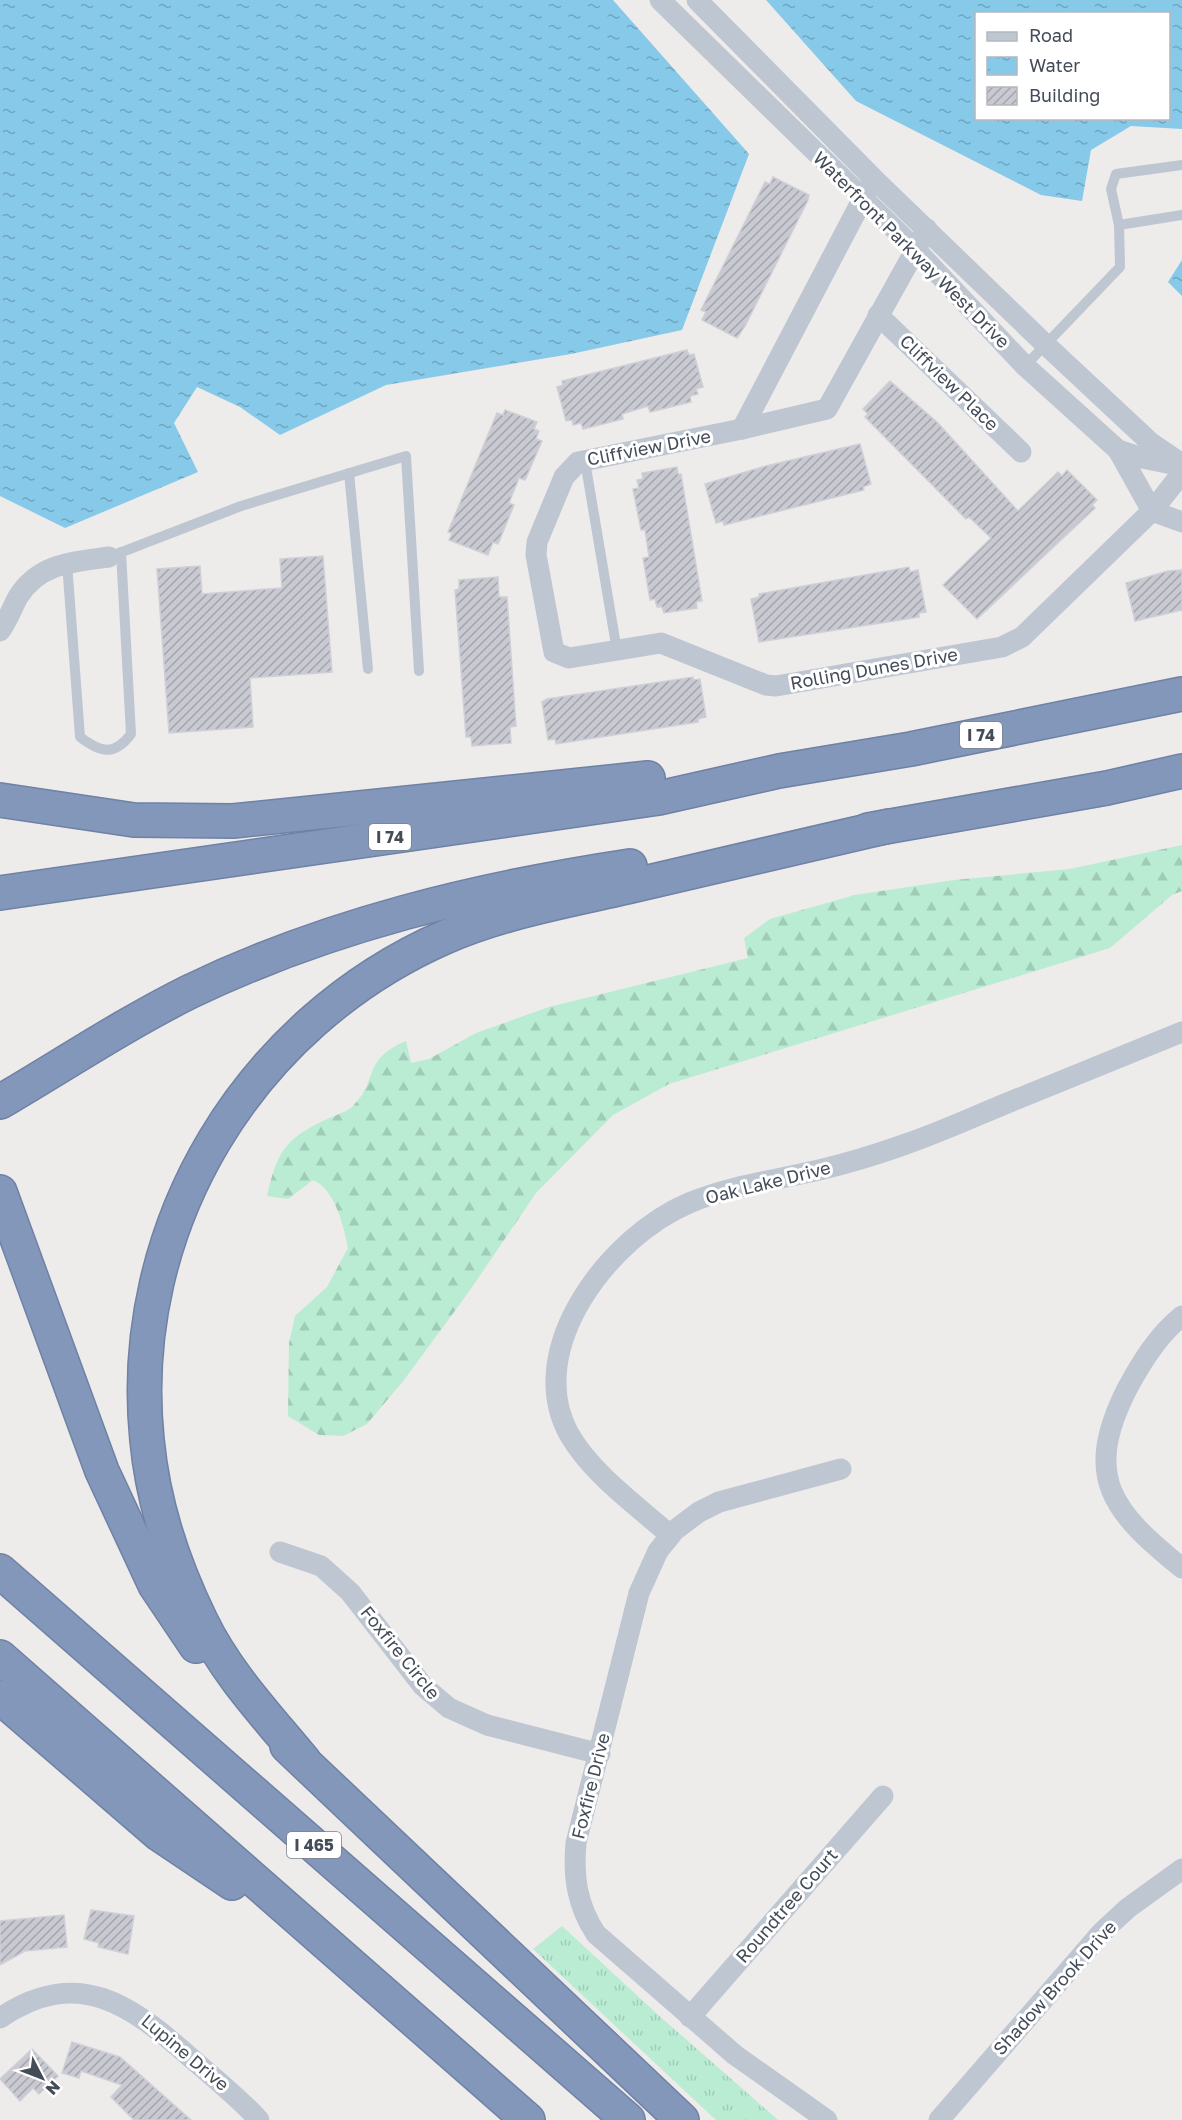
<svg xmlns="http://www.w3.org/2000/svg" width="1182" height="2120" font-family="'Golos Text',sans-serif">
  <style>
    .grass { fill: url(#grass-tufts) }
    .forest { fill: url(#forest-firs) }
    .water { fill: url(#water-ripples); fill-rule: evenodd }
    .building { fill: url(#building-hatch); stroke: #cfd0d7; stroke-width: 1.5 }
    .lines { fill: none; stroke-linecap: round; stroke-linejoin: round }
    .highway-casing { stroke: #6f82a5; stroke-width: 36 }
    .lane { stroke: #bec6d1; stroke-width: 10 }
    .street { stroke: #bec6d1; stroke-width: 21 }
    .highway { stroke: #8397ba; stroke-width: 33 }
    .labels { text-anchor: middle; stroke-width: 6; stroke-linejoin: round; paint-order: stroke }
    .shield { fill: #fff; stroke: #7c828a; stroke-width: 1.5 }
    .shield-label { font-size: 16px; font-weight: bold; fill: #444c58 }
    .street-label { font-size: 18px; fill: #444c58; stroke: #fff }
  </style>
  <defs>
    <pattern id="grass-tufts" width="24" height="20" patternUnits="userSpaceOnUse" patternTransform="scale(1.5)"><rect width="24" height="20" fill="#b9ecd3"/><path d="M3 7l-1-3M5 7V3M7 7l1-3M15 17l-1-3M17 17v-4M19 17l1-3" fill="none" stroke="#a0ccb7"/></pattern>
    <pattern id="forest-firs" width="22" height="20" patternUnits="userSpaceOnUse" patternTransform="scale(1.5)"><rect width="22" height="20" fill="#b9ecd3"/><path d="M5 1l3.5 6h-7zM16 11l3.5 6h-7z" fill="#a0ccb7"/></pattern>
    <pattern id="water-ripples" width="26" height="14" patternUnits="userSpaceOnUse" patternTransform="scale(1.5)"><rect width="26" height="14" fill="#86c9e8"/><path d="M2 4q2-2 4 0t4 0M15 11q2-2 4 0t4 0" fill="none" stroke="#6fa5bf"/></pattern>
    <pattern id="building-hatch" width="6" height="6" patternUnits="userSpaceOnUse" patternTransform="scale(1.5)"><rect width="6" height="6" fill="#c8c9d1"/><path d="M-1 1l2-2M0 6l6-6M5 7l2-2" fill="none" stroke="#a4a5ac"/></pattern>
  </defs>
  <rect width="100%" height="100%" fill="#eeebeb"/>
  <polygon class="grass" points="562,1926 656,2013 778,2120 716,2120 533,1949"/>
  <path class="forest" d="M1182 845V891L1172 895 1110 948 669 1084 613 1115 536 1193 468 1293 404 1380 367 1424 343 1436 319 1435 288 1416 289 1343 295 1316 327 1287 348 1248C344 1227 335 1189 313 1180L288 1199 267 1196C277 1153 284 1139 325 1120 333 1116 347 1112 353 1106 380 1079 361 1060 406 1041L411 1063 429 1059 476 1033 549 1007 748 958 744 938 770 919 855 895 954 880 1070 869Z"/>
  <g class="water">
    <polygon points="0,0 613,0 749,154 682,330 571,354 386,385 280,435 240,407 197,387 174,423 198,472 65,528 0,496"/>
    <path d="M766 0H1182V129L1131 126 1091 150 1082 201 1041 195 856 101ZM976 14H1168V118H976Z"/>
    <polygon points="1182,260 1182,296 1168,282"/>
  </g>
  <g class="building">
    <polygon points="773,177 809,195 808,200 745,326 737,338 702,320 706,312 701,310 765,182 770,184"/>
    <polygon points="687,350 689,355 694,354 703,387 696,389 698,394 690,396 691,402 650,412 648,406 622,414 623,419 583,429 581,423 573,425 572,420 566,421 557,387 563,385 562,381"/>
    <polygon points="890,381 938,423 1018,511 1058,472 1062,476 1067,470 1097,500 1092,505 1095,508 977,619 943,585 991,538 969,517 966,519 865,417 868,414 863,409"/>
    <polygon points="505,410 537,422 534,429 539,431 536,439 542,441 525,480 519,478 509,503 514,505 498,544 493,542 488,555 449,540 452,533 448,532 497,413 503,415"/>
    <polygon points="860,444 871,484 863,487 864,490 724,525 723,521 716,523 705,484 766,466"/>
    <polygon points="677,467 678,474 681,474 702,601 696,602 697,608 664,613 662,607 657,607 655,599 650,600 643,558 649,557 645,530 641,530 633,489 639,488 637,480 643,479 642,473"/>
    <polygon points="323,556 332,672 250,678 253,727 169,733 157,569 200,566 202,594 282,588 280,559"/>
    <polygon points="909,567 910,572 918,570 926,612 919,613 919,617 759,642 751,599 759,597 759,594"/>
    <polygon points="1182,570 1182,610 1135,621 1126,583 1168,571"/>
    <polygon points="498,577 499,597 507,597 516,726 510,727 511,743 472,746 471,737 466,737 455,590 459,589 459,580"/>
    <polygon points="693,677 693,680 700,679 706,717 698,719 698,722 556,744 555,739 548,740 542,702 547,699"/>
    <polygon points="91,1910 134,1916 128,1954 98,1947 99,1943 84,1939"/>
    <polygon points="64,1915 67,1947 25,1951 0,1965 0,1921"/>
    <polygon points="72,2042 120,2057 191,2120 134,2120 111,2097 122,2085 81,2071 79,2078 62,2073"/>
    <polygon points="32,2049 58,2076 39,2094 33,2088 20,2101 0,2079"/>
  </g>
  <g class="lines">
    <g class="highway-casing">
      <g id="highway">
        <polyline points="0,800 134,820 233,821 648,778"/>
        <polyline points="868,830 1107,788 1182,771"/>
        <polyline points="0,893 659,798 779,771 911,749 1182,694"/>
        <path d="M0 1102C63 1065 123 1025 189 992 328 925 478 889 630 866"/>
        <polyline points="0,1192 102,1471 155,1585 196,1646"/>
        <polyline points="0,1571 628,2120"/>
        <polyline points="0,1657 528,2120"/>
        <polyline points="0,1697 159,1834 232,1883"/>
        <polyline points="287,1746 682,2120"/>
        <path d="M304 1761C267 1716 226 1673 201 1621 173 1564 153 1503 147 1440 125 1226 249 1023 445 937 503 912 565 901 627 887 714 867 801 847 889 826"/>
      </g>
    </g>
    <g class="lane">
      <polyline points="1119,225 1182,215"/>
      <polyline points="1025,366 1120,267 1119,225 1111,189 1116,174 1182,165"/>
      <polyline points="585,461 617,651"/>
      <polyline points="349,473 368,669"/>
      <polyline points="109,557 241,506 406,456 419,671"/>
      <path d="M67 563 80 737C100 752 114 757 131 734L121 552"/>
    </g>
    <g class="street">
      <polyline points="660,0 915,249 1025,366 1118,450 1142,458 1182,466"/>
      <polyline points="697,0 874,179 1046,345 1151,443 1179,462"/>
      <polyline points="927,229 827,409 742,429 578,462 564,477 537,542 536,555 554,652 569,658 661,643 766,685 776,686 1002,647 1022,637 1152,511 1182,473"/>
      <polyline points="878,315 1021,452"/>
      <polyline points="742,429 869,187"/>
      <polyline points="1118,450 1152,511 1182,522"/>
      <path d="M0 631C8 620 12 608 18 597 39 563 73 562 109 557"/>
      <path d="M1182 1316C1158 1335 1141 1363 1127 1389 1082 1478 1113 1512 1182 1568"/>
      <path d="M670 1535C636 1505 592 1474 569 1434 522 1348 611 1236 689 1203 730 1186 776 1180 819 1170 849 1163 878 1154 906 1144 938 1133 969 1119 1000 1106 1060 1081 1121 1057 1182 1032"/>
      <polyline points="280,1552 321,1566 350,1592 423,1686 449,1708 487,1725 600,1754"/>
      <polyline points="690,2017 883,1796"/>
      <path d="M0 2018C78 1965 131 2005 191 2058 214 2078 238 2097 259 2120"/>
      <path d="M827 2120 735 2055 596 1934C577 1905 573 1877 576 1843L639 1593 658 1551 675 1530 699 1512 719 1502 841 1469"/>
      <polyline points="939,2120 1102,1932 1128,1908 1182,1869"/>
    </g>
    <use href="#highway" class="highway"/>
  </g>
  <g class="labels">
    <g class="shield">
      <rect x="960" y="722" width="42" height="26" rx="4.5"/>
      <rect x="369" y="824" width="42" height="26" rx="4.5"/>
      <rect x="287" y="1832" width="54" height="26" rx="4.5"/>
    </g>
    <g class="shield-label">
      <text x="981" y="741">I 74</text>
      <text x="390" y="843">I 74</text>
      <text x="314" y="1851">I 465</text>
    </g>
    <g class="street-label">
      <text transform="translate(911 250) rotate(45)" y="6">Waterfront Parkway West Drive</text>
      <text transform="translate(949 383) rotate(44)" y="6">Cliffview Place</text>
      <text transform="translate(649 448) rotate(-11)" y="6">Cliffview Drive</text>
      <text transform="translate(874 669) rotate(-10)" y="6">Rolling Dunes Drive</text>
      <text transform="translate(768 1183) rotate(-14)" y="6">Oak Lake Drive</text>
      <text transform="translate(400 1653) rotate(51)" y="6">Foxfire Circle</text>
      <text transform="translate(591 1786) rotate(-76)" y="6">Foxfire Drive</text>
      <text transform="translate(787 1906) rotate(-49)" y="6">Roundtree Court</text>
      <text transform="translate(1055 1988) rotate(-48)" y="6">Shadow Brook Drive</text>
      <text transform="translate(185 2053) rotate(40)" y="6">Lupine Drive</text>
    </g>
  </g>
  <rect x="975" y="12" width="195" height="108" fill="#ffffff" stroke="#b4b7bc" stroke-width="1.5"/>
  <rect x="987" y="32" width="30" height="9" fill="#bec6d1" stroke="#b4b7bc" stroke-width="1.5"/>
  <text x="1029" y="42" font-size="18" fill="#444c58">Road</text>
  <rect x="987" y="57" width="30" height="18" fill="url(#water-ripples)" stroke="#b4b7bc" stroke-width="1.5"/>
  <text x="1029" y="72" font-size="18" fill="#444c58">Water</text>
  <rect x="987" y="87" width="30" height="18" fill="url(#building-hatch)" stroke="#b4b7bc" stroke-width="1.5"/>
  <text x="1029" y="102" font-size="18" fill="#444c58">Building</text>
  <g transform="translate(42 2078) rotate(132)" stroke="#ffffff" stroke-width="4.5" paint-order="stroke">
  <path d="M0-4.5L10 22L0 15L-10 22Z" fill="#444c58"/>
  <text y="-9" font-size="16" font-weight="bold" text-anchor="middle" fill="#444c58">N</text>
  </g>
</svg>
